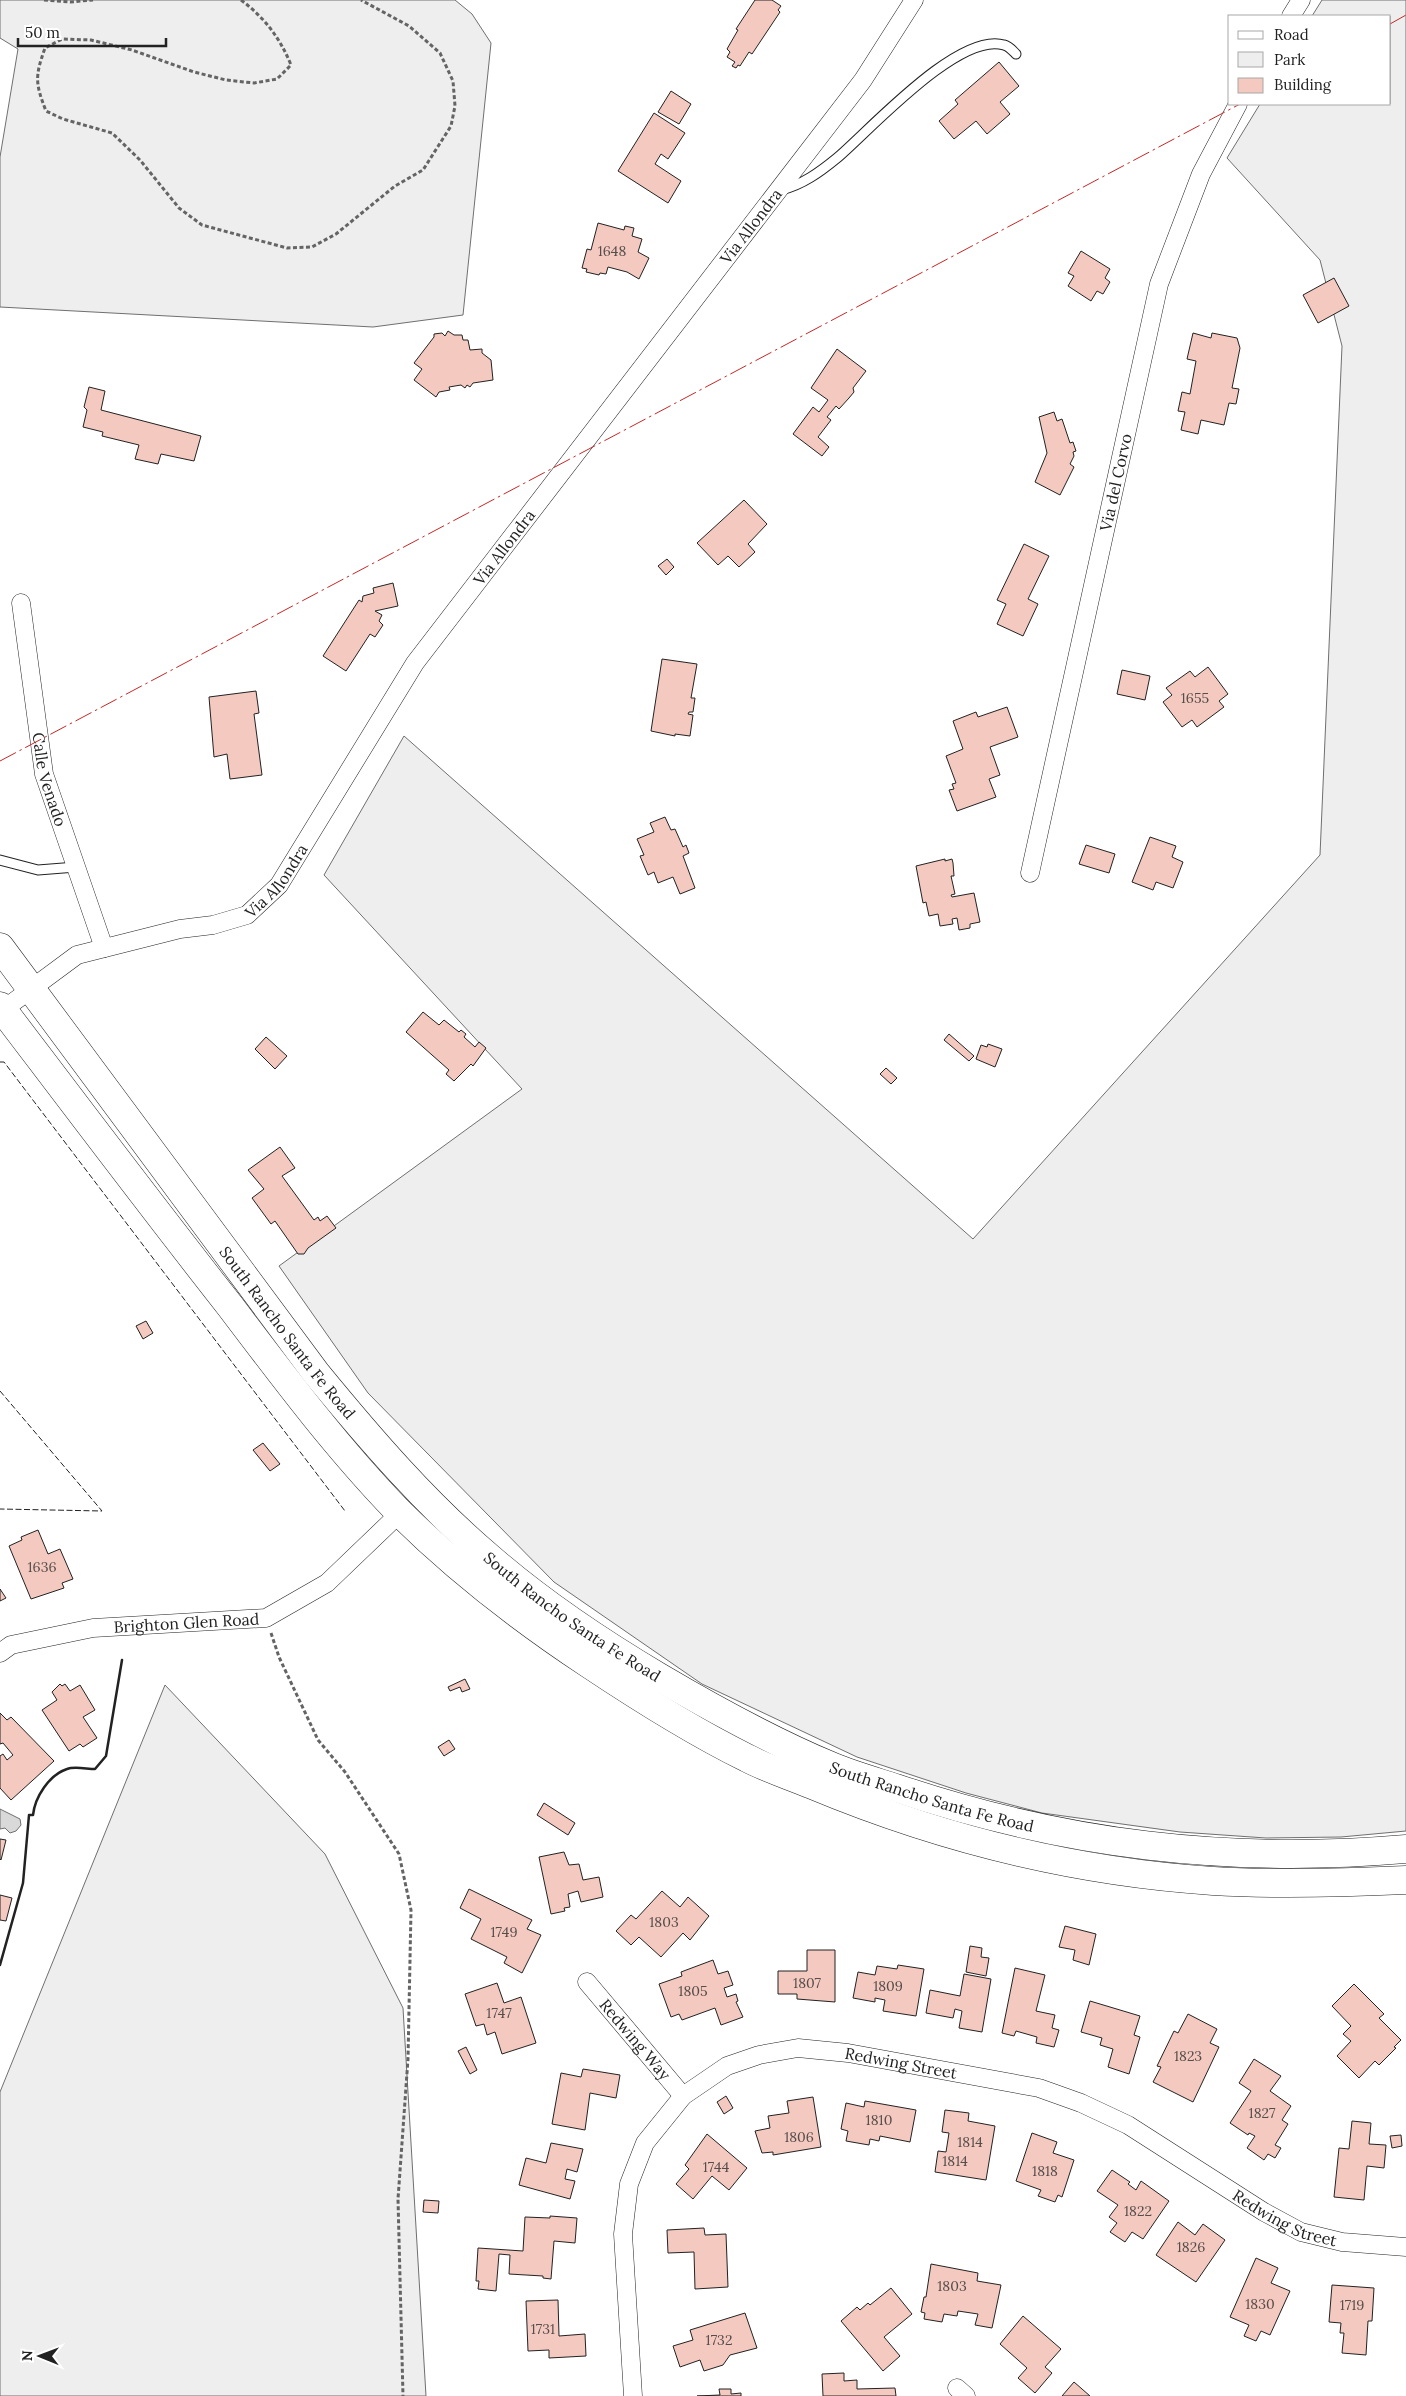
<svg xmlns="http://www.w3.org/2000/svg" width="1406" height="2396" font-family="Lora,serif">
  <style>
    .green { fill: #eee; stroke: #6f6f6f }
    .water { fill: #d9d9d9; stroke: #6f6f6f }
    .building { fill: #f3c9c0; stroke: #222 }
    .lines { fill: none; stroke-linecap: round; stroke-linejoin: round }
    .service-casing { stroke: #222; stroke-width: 11 }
    .minor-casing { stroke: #222; stroke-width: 19 }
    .primary-casing { stroke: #222; stroke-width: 29 }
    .path { stroke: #646464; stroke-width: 3; stroke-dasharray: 4 2.5; stroke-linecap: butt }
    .service { stroke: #fff; stroke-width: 9 }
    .minor { stroke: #fff; stroke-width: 18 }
    .primary { stroke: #fff; stroke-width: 28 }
    .fence { stroke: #222; stroke-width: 1; stroke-dasharray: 6 2.5; stroke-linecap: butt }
    .wall { stroke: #222; stroke-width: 2.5 }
    .power { stroke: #c62828; stroke-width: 1; stroke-dasharray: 18 4 2.5 4; stroke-linecap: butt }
    .labels { text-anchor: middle; stroke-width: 4; stroke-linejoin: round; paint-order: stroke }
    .number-label { font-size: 14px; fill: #564c4a }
    .street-label { font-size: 16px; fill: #222; stroke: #fff }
  </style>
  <rect width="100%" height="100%" fill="#fff"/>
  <g class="green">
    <polygon points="0,0 455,0 472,14 491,43 463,315 373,327 0,307 0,157 18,49 0,38"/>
    <polygon points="1322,0 1406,0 1406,1831 1341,1837 1266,1838 1180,1832 1042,1813 966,1793 857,1757 702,1684 554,1582 368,1393 279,1266 522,1089 324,875 404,736 973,1239 1320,855 1342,346 1320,260 1227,158 1260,104 1390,104 1390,16 1312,16"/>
    <polygon points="165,1685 325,1854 403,2008 426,2396 0,2396 0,2092"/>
  </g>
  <polygon class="water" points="0,1809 20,1819 21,1825 16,1831 10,1833 5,1828 0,1829"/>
  <g class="building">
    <polygon points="755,0 772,0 781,6 778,10 780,12 752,54 749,52 740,66 738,65 736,68 732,66 735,62 727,57 730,52 727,49 738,30 736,29"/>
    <polygon points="999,62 1019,86 1000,102 1010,114 987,134 976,121 954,139 939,121 958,104 955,100"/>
    <polygon points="671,91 691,104 679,124 658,112"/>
    <polygon points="654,113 685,133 668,159 661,154 655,164 681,181 668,203 618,171"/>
    <polygon points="598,223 624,230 625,226 634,228 632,236 642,239 638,252 649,258 639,279 627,272 608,267 606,274 600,273 599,275 586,272 587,269 582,268 587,249 591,250"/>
    <polygon points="1081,251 1110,269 1105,278 1110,282 1103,294 1097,291 1091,301 1068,286 1074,276 1068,273"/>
    <polygon points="1334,278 1349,306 1318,323 1303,295"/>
    <polygon points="448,331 454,335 462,335 463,340 468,340 470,350 482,349 482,353 491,360 493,380 473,383 470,387 467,385 465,388 461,385 449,387 450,390 439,392 436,397 414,380 422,369 414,363 434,337 434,334 442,333 445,336"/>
    <polygon points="1193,333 1211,338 1212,333 1237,338 1240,348 1232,388 1239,389 1236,404 1229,403 1224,425 1201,420 1198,434 1181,430 1185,412 1178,411 1182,392 1190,394 1196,361 1187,359"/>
    <polygon points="837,349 866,371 853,388 854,392 849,398 839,409 836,406 827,417 831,420 818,437 829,447 822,456 793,434 813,407 819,412 828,400 811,388"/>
    <polygon points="89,387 105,391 101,410 201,436 194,461 161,454 158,464 135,459 139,445 102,436 103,432 83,427 87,410 84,407"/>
    <polygon points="1054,412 1057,421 1062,419 1070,443 1073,442 1076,451 1073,452 1074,456 1070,464 1074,467 1060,495 1035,482 1047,453 1039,417"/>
    <polygon points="744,500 767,524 748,544 755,552 739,567 728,556 718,565 697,543"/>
    <polygon points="1024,544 1049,556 1028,599 1038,604 1023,636 997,624 1006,604 997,600"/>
    <polygon points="667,559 674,567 666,575 658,566"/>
    <polygon points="393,583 398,606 375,611 382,615 379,621 383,625 375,637 370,634 346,671 323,656 359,600 362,602 363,596 374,593 373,588"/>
    <polygon points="662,659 697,664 691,698 695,698 693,712 689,712 688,714 693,715 690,736 675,734 675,736 651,731"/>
    <polygon points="1208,667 1228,694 1219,701 1224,707 1197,727 1192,720 1182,727 1163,702 1172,695 1166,688 1190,671 1195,677"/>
    <polygon points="1122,670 1150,676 1145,700 1117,694"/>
    <polygon points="256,691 259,713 254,714 262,775 230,779 227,754 214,757 209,697"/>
    <polygon points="1007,707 1018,737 990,747 1000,775 989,779 996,797 957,811 949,790 954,789 952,784 956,783 946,756 963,749 953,721 976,712 978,717"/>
    <polygon points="665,817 671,830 675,829 683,847 686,845 689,853 683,856 695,888 680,894 673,877 658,883 654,872 648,875 640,856 644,855 637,839 654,832 650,823"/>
    <polygon points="1150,837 1176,846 1172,857 1183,862 1173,888 1156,882 1153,890 1132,882"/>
    <polygon points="1086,845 1115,854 1109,873 1079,864"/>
    <polygon points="945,859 945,861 952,859 953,863 954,876 951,876 955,894 951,895 952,897 974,893 980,922 970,924 970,928 959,930 957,918 952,919 953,924 940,926 938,914 929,916 926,902 923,903 916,866"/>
    <polygon points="423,1012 439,1025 444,1020 459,1032 461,1030 466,1034 464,1037 475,1047 479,1042 486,1048 473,1066 471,1064 454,1081 446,1074 449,1070 406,1032"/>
    <polygon points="949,1034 974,1056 969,1061 944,1040"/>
    <polygon points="266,1037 287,1056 275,1069 255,1049"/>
    <polygon points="988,1044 1002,1049 995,1067 976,1059 981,1045 987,1047"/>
    <polygon points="886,1068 897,1078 891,1084 880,1074"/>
    <polygon points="280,1147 295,1168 282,1176 314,1220 318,1217 320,1221 327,1216 336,1228 308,1248 304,1254 298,1254 275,1221 271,1224 252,1198 264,1189 248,1170"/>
    <polygon points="146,1321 153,1333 143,1339 136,1326"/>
    <polygon points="263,1443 280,1464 270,1471 253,1450"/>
    <polygon points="38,1530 48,1554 60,1549 73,1579 62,1583 64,1588 31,1599 9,1546 22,1540 21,1537"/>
    <polygon points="0,1589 6,1598 0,1601"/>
    <polygon points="465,1679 470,1689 462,1692 460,1687 450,1691 448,1687"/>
    <polygon points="60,1684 62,1686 65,1684 70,1691 80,1685 95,1710 83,1717 97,1738 83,1747 80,1744 69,1751 42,1710 57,1700 52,1692"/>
    <polygon points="0,1713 7,1720 11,1717 54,1761 11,1800 0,1788 0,1756 3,1754 7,1760 13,1755 3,1743 0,1744"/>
    <polygon points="449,1740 455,1749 444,1756 438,1747"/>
    <polygon points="544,1803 575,1823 568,1835 537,1815"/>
    <polygon points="0,1839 6,1840 1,1860 0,1859"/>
    <polygon points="564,1852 569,1865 579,1864 583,1880 599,1877 603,1897 581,1902 578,1891 568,1894 570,1907 564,1908 565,1911 551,1914 539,1857"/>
    <polygon points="469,1889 532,1920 527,1929 541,1935 522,1973 504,1963 507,1957 471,1939 481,1919 460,1908"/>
    <polygon points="662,1891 680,1907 688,1897 709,1916 690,1940 683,1933 661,1957 639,1937 631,1945 616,1931 631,1915 636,1919"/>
    <polygon points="0,1895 12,1898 6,1921 0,1920"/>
    <polygon points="1065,1926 1096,1934 1089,1965 1073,1960 1075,1950 1059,1947"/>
    <polygon points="970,1946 982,1948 981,1957 989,1958 986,1976 966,1972"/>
    <polygon points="807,1950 835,1950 835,2002 797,1999 797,1994 778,1994 778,1971 807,1971"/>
    <polygon points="713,1960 718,1974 728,1971 733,1985 724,1988 727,1997 736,1994 738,2001 736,2002 743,2017 721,2025 715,2008 682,2020 679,2014 671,2017 659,1984 682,1976 681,1972"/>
    <polygon points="898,1965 924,1969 916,2016 883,2011 885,2000 875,1998 875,2002 853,1998 858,1972 875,1975 877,1966 897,1969"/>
    <polygon points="1015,1968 1045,1975 1036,2011 1055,2015 1052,2028 1059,2030 1054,2047 1036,2043 1037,2037 1016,2031 1014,2036 1002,2033"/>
    <polygon points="964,1974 991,1979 982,2032 959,2028 962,2011 955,2009 953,2018 926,2013 930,1990 960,1996"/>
    <polygon points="497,1983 504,2003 521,1997 536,2043 502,2054 495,2032 487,2035 484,2024 476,2026 465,1994"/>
    <polygon points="1354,1984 1384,2014 1379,2018 1401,2040 1394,2047 1396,2048 1379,2065 1375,2061 1359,2078 1337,2056 1351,2041 1343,2034 1351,2026 1332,2006"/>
    <polygon points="1090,2001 1140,2016 1134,2035 1140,2037 1129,2074 1108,2067 1113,2049 1100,2045 1102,2038 1081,2032"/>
    <polygon points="1188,2014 1217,2029 1210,2043 1219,2047 1193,2102 1153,2082 1161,2067 1157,2066 1174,2031 1178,2033"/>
    <polygon points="466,2047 477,2070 470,2074 458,2051"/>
    <polygon points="1254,2059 1281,2076 1270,2091 1291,2106 1282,2120 1288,2124 1275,2145 1281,2148 1275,2158 1268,2154 1264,2160 1247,2148 1255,2136 1249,2133 1248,2135 1230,2123 1251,2091 1239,2083"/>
    <polygon points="583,2069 620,2075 616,2098 590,2093 585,2130 552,2124 561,2073 581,2077"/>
    <polygon points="726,2096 733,2108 724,2114 717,2102"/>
    <polygon points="813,2097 821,2147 773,2155 773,2152 762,2153 755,2131 770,2128 768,2116 789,2113 787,2101"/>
    <polygon points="865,2101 916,2110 910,2142 880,2136 879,2141 870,2139 869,2145 846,2141 848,2131 841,2129 846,2103 864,2107"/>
    <polygon points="945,2110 969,2113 968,2121 995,2126 986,2180 935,2172 938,2151 946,2152 949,2133 942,2132"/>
    <polygon points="1352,2121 1371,2123 1369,2144 1386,2145 1384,2168 1367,2166 1364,2200 1334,2197 1339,2148 1349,2149"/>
    <polygon points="1032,2133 1057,2142 1053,2153 1074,2160 1062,2197 1058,2195 1055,2202 1038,2196 1041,2190 1016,2181"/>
    <polygon points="707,2134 747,2168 729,2190 712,2176 693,2199 676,2184 689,2169 685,2165"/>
    <polygon points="1401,2135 1402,2146 1392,2148 1390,2136"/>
    <polygon points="551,2143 583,2149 577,2172 567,2169 565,2179 575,2181 570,2199 519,2185 526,2158 546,2163"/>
    <polygon points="1112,2170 1130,2182 1128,2184 1136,2190 1141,2181 1169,2201 1143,2239 1132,2232 1125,2242 1110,2232 1117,2223 1109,2217 1118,2205 1097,2191"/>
    <polygon points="424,2200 439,2201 438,2213 423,2212"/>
    <polygon points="550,2216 577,2218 575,2243 554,2241 551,2279 543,2278 543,2276 509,2274 510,2255 499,2254 496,2291 478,2289 479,2281 476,2281 478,2248 523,2251 525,2217 550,2218"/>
    <polygon points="1178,2222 1195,2235 1203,2224 1225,2240 1196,2282 1156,2255"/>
    <polygon points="704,2228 705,2235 726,2234 728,2287 695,2289 694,2252 668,2253 667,2230"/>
    <polygon points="1256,2258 1278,2268 1271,2283 1290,2291 1270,2335 1261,2331 1256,2341 1244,2336 1249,2325 1230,2317"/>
    <polygon points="931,2264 978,2273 977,2281 1001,2285 992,2328 975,2325 978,2314 958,2311 957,2316 944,2314 942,2322 924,2319 925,2313 921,2312 924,2297 926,2297"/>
    <polygon points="1332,2285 1374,2288 1372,2321 1368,2321 1366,2355 1342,2353 1344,2333 1340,2333 1341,2323 1329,2322"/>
    <polygon points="891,2288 912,2314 884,2337 900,2356 883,2371 841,2321 857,2307 860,2310 868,2303 870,2305"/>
    <polygon points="558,2300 559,2336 585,2334 586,2356 549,2358 549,2350 528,2351 526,2301"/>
    <polygon points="745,2313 757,2348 730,2355 723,2365 704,2371 700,2360 680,2367 673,2346 693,2340 690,2330"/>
    <polygon points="1023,2316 1061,2349 1045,2367 1052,2373 1035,2393 1018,2378 1027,2368 1000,2344"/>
    <polygon points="844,2373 844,2381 857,2380 857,2389 895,2388 896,2396 823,2396 822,2374"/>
    <polygon points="1074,2382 1090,2396 1062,2396"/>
    <polygon points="719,2389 731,2389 731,2394 741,2393 741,2396 697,2396 720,2395"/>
  </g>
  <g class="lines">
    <g class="service-casing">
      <g id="service">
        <path d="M781 190C802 185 820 172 837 158 870 130 959 31 1004 45 1009 46 1013 51 1016 54"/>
        <polyline points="0,860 38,870 76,867"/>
      </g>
    </g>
    <g class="minor-casing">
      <g id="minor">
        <polyline points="1291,16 1301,0"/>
        <path id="s1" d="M21 603 44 774 104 948"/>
        <path id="s2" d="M1030 873 1159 284 1201 174 1238 104"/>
        <path id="s3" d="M0 1012 77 955 180 929 213 925 247 915 279 885 415 663 863 80 914 0"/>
        <path id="s4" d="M0 1653 11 1645 93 1628 266 1618 327 1583 400 1513"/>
        <path id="s5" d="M587 1982 683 2096"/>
        <polyline points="957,2388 966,2396"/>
        <path id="s6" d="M633 2396 623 2234 629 2184 645 2143 683 2096 727 2066 759 2055 798 2048 848 2053 1039 2088 1081 2103 1128 2125 1264 2212 1301 2232 1342 2242 1406 2247"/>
      </g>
    </g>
    <g class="primary-casing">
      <g id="primary">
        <path id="s7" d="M0 947 316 1373C370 1439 426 1504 491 1559 543 1604 600 1642 659 1677 715 1710 771 1741 831 1766 852 1775 874 1781 896 1788 1065 1845 1228 1864 1406 1849"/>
        <path d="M0 1006C76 1106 152 1207 230 1306 283 1376 336 1447 397 1510 455 1568 521 1619 589 1664 640 1698 692 1731 747 1758 768 1769 791 1776 812 1785 939 1838 1075 1872 1213 1881 1277 1885 1342 1883 1406 1880"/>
      </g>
    </g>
    <g class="path">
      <polyline points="44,0 70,2 93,0"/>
      <path d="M241 0C265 18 280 38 291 65L277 79 254 83 226 80 194 72 132 50 91 40 62 39 45 48C35 76 35 83 46 111L63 119 112 133 140 160 179 208 202 225 287 248 312 247 336 234 395 186 423 170 451 126 455 106 453 81 440 53 409 26 361 0"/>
      <polyline points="271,1633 279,1657 318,1740 345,1772 399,1854 411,1910 408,2059 398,2199 403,2396"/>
    </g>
    <use href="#service" class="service"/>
    <use href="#minor" class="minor"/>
    <use href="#primary" class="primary"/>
    <g class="fence">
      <polyline points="0,1062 4,1062 345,1511"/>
      <polyline points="0,1391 102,1511 0,1509"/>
    </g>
    <path class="wall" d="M0 1965 23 1883 29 1815H33C35 1797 49 1775 67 1769 74 1766 87 1769 95 1769L106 1756 122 1660"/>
    <g class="power">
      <polyline points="1390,24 1406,15"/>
      <polyline points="0,761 1240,104"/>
    </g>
  </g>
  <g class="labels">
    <g class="number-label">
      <text x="612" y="256">1648</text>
      <text x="1195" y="703">1655</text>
      <text x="42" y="1572">1636</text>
      <text x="664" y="1927">1803</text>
      <text x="504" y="1937">1749</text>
      <text x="807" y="1988">1807</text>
      <text x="888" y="1991">1809</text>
      <text x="693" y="1996">1805</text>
      <text x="499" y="2018">1747</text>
      <text x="1188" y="2061">1823</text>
      <text x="1262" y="2118">1827</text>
      <text x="879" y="2125">1810</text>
      <text x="799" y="2142">1806</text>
      <text x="970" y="2147">1814</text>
      <text x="955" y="2166">1814</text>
      <text x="716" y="2172">1744</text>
      <text x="1045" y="2176">1818</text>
      <text x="1138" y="2216">1822</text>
      <text x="1191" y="2252">1826</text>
      <text x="952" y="2291">1803</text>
      <text x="1260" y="2309">1830</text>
      <text x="1352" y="2310">1719</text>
      <text x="543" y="2334">1731</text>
      <text x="719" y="2345">1732</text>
    </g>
    <g class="street-label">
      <text dy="6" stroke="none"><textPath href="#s3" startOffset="1126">Via Allondra</textPath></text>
      <text dy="6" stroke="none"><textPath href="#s2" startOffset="400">Via del Corvo</textPath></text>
      <text dy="6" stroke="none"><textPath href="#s3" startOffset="721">Via Allondra</textPath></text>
      <text dy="6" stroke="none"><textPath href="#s1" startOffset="179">Calle Venado</textPath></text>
      <text dy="6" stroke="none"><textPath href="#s3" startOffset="316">Via Allondra</textPath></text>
      <text dy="6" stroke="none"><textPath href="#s7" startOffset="481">South Rancho Santa Fe Road</textPath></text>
      <text dy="6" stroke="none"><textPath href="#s7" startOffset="886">South Rancho Santa Fe Road</textPath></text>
      <text dy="6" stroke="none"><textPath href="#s4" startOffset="191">Brighton Glen Road</textPath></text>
      <text dy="6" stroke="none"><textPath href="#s7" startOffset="1291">South Rancho Santa Fe Road</textPath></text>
      <text dy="6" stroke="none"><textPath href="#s5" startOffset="75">Redwing Way</textPath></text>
      <text dy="6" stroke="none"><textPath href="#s6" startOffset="548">Redwing Street</textPath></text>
      <text dy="6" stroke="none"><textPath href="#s6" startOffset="968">Redwing Street</textPath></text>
    </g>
  </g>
  <rect x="1228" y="15" width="162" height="90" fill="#ffffff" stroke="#a7a7a7"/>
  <rect x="1238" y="31" width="25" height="8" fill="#ffffff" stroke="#a7a7a7"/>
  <text x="1274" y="40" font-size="15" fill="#222222">Road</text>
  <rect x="1238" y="52" width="25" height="15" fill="#eeeeee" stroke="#a7a7a7"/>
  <text x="1274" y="65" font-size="15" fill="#222222">Park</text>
  <rect x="1238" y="78" width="25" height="15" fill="#f3c9c0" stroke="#a7a7a7"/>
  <text x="1274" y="90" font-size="15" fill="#222222">Building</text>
  <g transform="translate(40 2356) rotate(271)" stroke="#ffffff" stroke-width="4" paint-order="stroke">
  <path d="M0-4L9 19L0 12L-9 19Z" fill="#222222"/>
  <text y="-8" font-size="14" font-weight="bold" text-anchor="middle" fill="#222222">N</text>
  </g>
  <path d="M18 38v8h148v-8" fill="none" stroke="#222222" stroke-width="2.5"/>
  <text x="25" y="38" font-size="15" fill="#222222" stroke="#ffffff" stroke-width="4" paint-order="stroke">50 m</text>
</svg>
